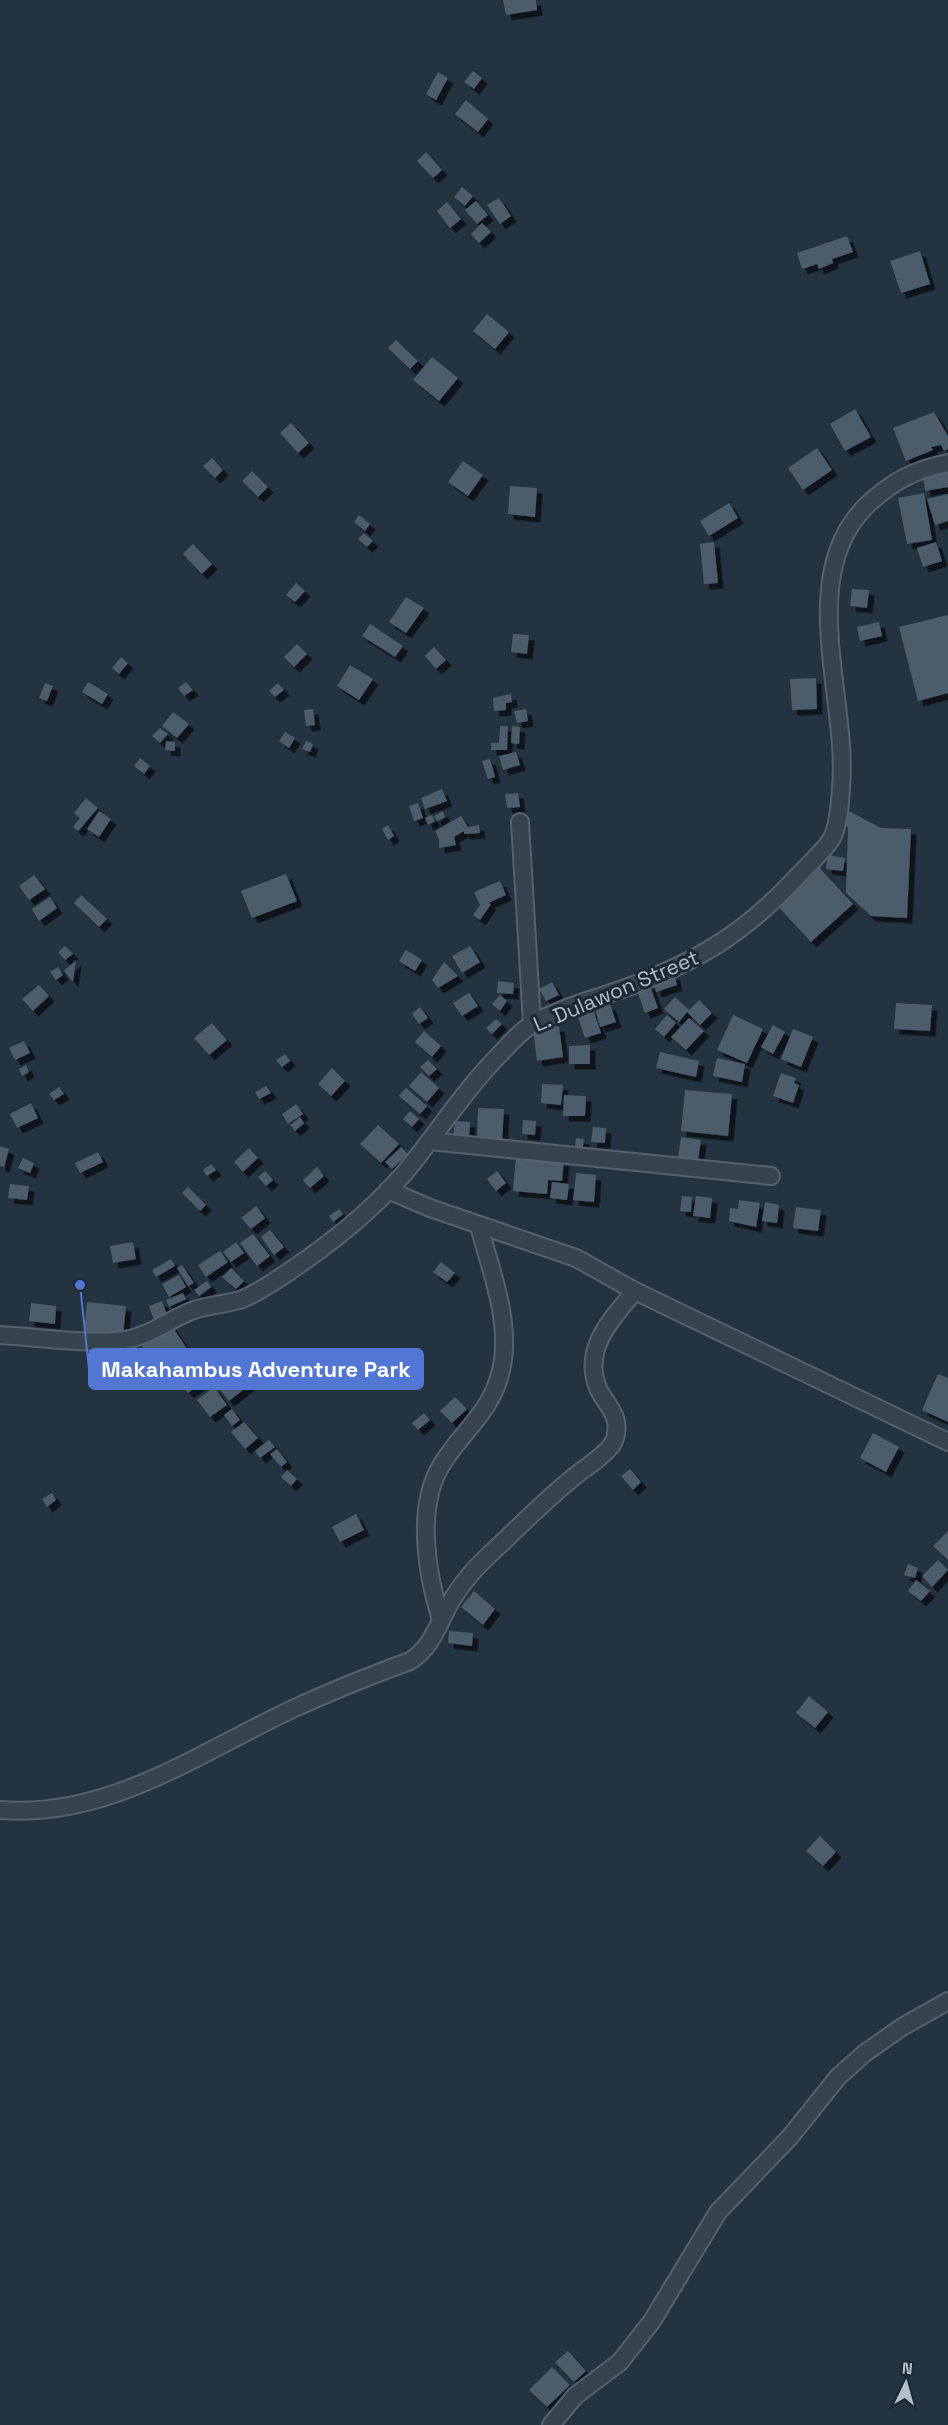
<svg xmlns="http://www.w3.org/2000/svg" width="948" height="2425" font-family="'Space Grotesk',sans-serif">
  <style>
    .building { fill: #4c5c6a; filter: url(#shadow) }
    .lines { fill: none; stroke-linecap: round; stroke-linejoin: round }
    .minor-casing { stroke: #55626d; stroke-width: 20 }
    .minor { stroke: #37444f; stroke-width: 16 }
    .labels { text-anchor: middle; stroke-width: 6; stroke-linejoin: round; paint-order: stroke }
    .street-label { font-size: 21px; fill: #b3bfca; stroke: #1c2934 }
    .leader { fill: none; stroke: #5276d3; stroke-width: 2 }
    .callout-dot { fill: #5276d3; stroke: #1c2934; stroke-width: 2 }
    .callout { fill: #5276d3; stroke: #5276d3; stroke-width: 2 }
    .callout-label { font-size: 22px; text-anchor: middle; font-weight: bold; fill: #fff }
  </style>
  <defs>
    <filter id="shadow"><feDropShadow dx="5.5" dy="5.5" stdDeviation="0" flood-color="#0009"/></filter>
  </defs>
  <rect width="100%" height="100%" fill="#23333f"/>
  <g class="building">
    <polygon points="503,0 536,0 537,10 506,15"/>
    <polygon points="473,71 482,78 474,89 464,82"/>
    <polygon points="438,72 448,78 436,100 426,94"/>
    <polygon points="466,100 488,119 478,132 455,114"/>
    <polygon points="426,152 442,170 433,178 417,161"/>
    <polygon points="462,187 473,196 465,206 454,197"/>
    <polygon points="499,198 511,216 500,224 487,205"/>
    <polygon points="476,201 488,215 477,224 465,210"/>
    <polygon points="447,202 461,219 450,228 437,211"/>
    <polygon points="482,223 491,232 479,243 471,234"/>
    <polygon points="847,236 853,252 832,259 833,263 819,269 817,264 802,269 797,253"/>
    <polygon points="920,251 930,284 901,293 890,261"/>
    <polygon points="487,314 509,332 495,349 473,331"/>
    <polygon points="396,340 418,361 410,369 388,348"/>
    <polygon points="432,357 458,378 439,401 413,380"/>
    <polygon points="855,409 871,437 845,451 830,424"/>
    <polygon points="934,412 948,436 948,449 944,451 941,445 931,447 933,450 906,461 893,428"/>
    <polygon points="291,423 309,443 298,453 280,433"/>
    <polygon points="817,448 832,470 803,490 788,468"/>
    <polygon points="212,458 223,470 215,478 203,466"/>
    <polygon points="463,461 483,475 468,496 448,482"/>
    <polygon points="252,471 268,487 258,497 242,481"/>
    <polygon points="948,471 948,487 925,491 923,475"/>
    <polygon points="510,486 537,488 535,517 508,514"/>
    <polygon points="924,493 932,540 907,544 898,498"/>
    <polygon points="948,494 948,521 935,525 927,499"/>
    <polygon points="729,503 738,518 709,536 700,521"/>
    <polygon points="359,515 370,524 365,531 354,522"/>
    <polygon points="364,533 373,541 367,547 358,539"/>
    <polygon points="714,542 718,583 704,584 700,544"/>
    <polygon points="936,542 942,561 923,567 917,548"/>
    <polygon points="193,544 212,564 202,574 183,554"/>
    <polygon points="296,583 305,591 295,602 286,595"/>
    <polygon points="852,589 869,590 867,608 850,606"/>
    <polygon points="406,597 424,608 406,633 389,622"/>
    <polygon points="948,615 948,693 918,701 899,627"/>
    <polygon points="879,622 882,636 860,641 857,627"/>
    <polygon points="370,624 403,646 395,657 362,636"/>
    <polygon points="513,634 529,635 527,654 511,652"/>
    <polygon points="297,644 307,654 294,667 284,657"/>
    <polygon points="434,647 446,660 436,669 425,656"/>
    <polygon points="121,657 128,663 119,674 112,668"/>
    <polygon points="350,665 373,679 359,700 337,686"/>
    <polygon points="816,678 817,709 792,710 790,679"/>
    <polygon points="88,682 108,694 102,704 82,692"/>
    <polygon points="186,682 193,690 184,696 178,688"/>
    <polygon points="45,683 53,686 47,701 39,698"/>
    <polygon points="278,683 284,690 275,697 269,691"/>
    <polygon points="511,694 512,702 506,703 506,710 494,711 493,698"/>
    <polygon points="313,709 315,725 306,726 304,710"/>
    <polygon points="526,709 528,721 517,723 514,711"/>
    <polygon points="173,712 189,724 177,738 162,726"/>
    <polygon points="500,726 508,726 507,750 491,750 491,743 499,743"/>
    <polygon points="512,726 520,727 519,744 511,743"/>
    <polygon points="160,728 168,734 160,743 152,736"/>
    <polygon points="285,732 295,738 289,748 279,741"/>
    <polygon points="166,741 175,742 175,751 165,750"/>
    <polygon points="306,741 313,744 310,752 302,749"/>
    <polygon points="516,752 520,765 503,770 499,756"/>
    <polygon points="140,758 150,766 144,774 134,766"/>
    <polygon points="490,759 495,777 488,779 482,761"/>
    <polygon points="442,789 447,801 425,809 421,798"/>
    <polygon points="518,793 520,807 507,808 505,794"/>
    <polygon points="86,798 98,808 78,831 73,827 80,818 74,813"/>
    <polygon points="418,803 423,818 414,821 409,806"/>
    <polygon points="99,811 111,819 99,837 87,829"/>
    <polygon points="443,811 445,817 437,821 434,816"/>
    <polygon points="849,811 881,828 911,829 907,918 871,916 846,893 848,827 842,824"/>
    <polygon points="432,815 435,821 428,825 425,818"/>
    <polygon points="461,816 468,827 479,825 480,833 464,834 464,831 454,837 456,845 439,848 439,839 435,831"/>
    <polygon points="388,825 394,836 388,840 382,829"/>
    <polygon points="828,855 845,858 843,871 826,869"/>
    <polygon points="817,865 853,904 811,942 775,903"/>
    <polygon points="286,874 297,901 252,918 241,891"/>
    <polygon points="34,875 45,889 29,900 19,886"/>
    <polygon points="500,881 506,895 488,903 491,904 480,920 473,915 480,905 474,892"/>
    <polygon points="81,895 107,919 99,927 74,903"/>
    <polygon points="50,897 57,908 39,921 32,909"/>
    <polygon points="65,946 73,954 65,960 58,952"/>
    <polygon points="470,946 480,962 462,973 452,956"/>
    <polygon points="406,950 422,960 415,971 399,961"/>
    <polygon points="76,960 73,982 64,971"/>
    <polygon points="444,962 458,976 438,988 432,980"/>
    <polygon points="58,967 63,975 56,980 50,972"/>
    <polygon points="674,974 677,985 656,992 653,981"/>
    <polygon points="498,981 514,983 513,994 497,993"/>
    <polygon points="552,982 559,995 546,1001 539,989"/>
    <polygon points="649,983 658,1008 645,1013 636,988"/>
    <polygon points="39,985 49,996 33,1011 22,999"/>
    <polygon points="469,993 478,1006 462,1016 453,1003"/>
    <polygon points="500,995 507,1001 500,1011 492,1004"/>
    <polygon points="675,997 689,1010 699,1000 712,1013 700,1025 687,1012 679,1022 664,1009"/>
    <polygon points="896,1003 932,1005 930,1031 894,1029"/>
    <polygon points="610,1004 616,1022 600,1027 595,1009"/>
    <polygon points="420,1007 428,1018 419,1024 412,1014"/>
    <polygon points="593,1009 601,1033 585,1038 577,1014"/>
    <polygon points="667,1015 676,1023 664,1037 655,1029"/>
    <polygon points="733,1015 763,1029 747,1063 717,1050"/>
    <polygon points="689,1018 704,1031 686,1050 671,1037"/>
    <polygon points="496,1019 502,1024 492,1034 486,1028"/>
    <polygon points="212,1023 227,1040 209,1055 194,1038"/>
    <polygon points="773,1025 785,1032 773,1054 761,1047"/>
    <polygon points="559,1026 563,1057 537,1061 533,1029"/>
    <polygon points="793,1029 813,1037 801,1067 781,1059"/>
    <polygon points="424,1031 441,1046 432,1057 415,1042"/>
    <polygon points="24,1041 30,1053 15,1060 9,1048"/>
    <polygon points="590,1045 590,1064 569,1064 569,1046"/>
    <polygon points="660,1052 699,1061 696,1077 656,1068"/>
    <polygon points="285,1054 290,1061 282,1067 276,1060"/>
    <polygon points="717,1058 745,1064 742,1082 713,1076"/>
    <polygon points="428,1060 437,1069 429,1076 420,1067"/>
    <polygon points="26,1065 29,1072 22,1076 19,1069"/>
    <polygon points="332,1068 345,1081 331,1096 318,1084"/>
    <polygon points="421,1072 439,1088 427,1102 409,1086"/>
    <polygon points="781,1073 796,1078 794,1083 799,1085 793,1103 773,1096"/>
    <polygon points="542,1084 563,1085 561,1105 541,1103"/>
    <polygon points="266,1086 271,1093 259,1099 255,1092"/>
    <polygon points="59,1087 64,1094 54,1100 49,1094"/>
    <polygon points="406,1088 427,1106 420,1114 399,1096"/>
    <polygon points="685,1090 732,1094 728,1136 681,1131"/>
    <polygon points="564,1095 586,1096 585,1116 563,1116"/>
    <polygon points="31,1103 38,1118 17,1128 10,1114"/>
    <polygon points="296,1104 303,1114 288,1124 282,1114"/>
    <polygon points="478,1108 504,1109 502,1141 477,1140"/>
    <polygon points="410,1111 419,1119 412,1127 403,1119"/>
    <polygon points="300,1117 304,1123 295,1131 290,1125"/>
    <polygon points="523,1120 536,1121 535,1135 522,1134"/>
    <polygon points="455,1121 470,1122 469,1138 453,1137"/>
    <polygon points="378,1125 399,1144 381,1163 360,1144"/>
    <polygon points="593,1127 606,1128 605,1143 591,1142"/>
    <polygon points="681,1137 701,1140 698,1160 678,1157"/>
    <polygon points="576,1138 584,1139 582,1154 574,1153"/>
    <polygon points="0,1146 9,1149 4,1167 0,1166"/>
    <polygon points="401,1147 408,1154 392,1169 385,1162"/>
    <polygon points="249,1148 258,1158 243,1172 234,1162"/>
    <polygon points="98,1152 103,1162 80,1173 75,1163"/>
    <polygon points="516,1156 564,1161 562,1181 548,1180 547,1194 513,1191"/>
    <polygon points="23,1158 34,1163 30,1173 18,1168"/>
    <polygon points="211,1164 216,1170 207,1176 203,1170"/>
    <polygon points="317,1167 324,1176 310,1188 303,1180"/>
    <polygon points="265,1171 273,1180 266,1186 258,1177"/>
    <polygon points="497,1171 506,1183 496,1191 487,1179"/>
    <polygon points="576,1173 596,1175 594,1202 573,1200"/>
    <polygon points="552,1182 569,1184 567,1200 550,1198"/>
    <polygon points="10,1184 29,1186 27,1200 8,1198"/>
    <polygon points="188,1187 206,1205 200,1211 182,1193"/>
    <polygon points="682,1196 692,1197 691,1212 680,1211"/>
    <polygon points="696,1196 712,1198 710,1218 693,1216"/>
    <polygon points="739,1200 760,1203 756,1227 729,1221 730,1208 738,1209"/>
    <polygon points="765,1202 779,1205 777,1223 762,1221"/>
    <polygon points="256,1206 265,1218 251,1229 241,1218"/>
    <polygon points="796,1207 821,1210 818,1231 793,1228"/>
    <polygon points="339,1209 343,1214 333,1222 329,1216"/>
    <polygon points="270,1230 284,1247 274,1255 261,1237"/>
    <polygon points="253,1234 270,1256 257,1266 240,1243"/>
    <polygon points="133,1242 136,1259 113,1263 110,1246"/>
    <polygon points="236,1242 244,1253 231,1262 223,1252"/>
    <polygon points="220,1251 228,1262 206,1277 198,1265"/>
    <polygon points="171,1259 175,1266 156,1277 152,1270"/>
    <polygon points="441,1262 455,1273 447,1282 433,1272"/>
    <polygon points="182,1265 194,1283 188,1286 177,1268"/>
    <polygon points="231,1268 244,1281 236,1289 222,1277"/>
    <polygon points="179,1275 186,1287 169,1297 162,1284"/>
    <polygon points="207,1281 211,1287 199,1296 194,1290"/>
    <polygon points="183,1293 186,1299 169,1307 166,1300"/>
    <polygon points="162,1301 167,1315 154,1320 149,1306"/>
    <polygon points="87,1302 126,1306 123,1335 84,1332"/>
    <polygon points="31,1303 56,1306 55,1324 29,1321"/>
    <polygon points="171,1325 188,1350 159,1370 141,1345"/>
    <polygon points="188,1357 206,1380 188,1393 171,1370"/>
    <polygon points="232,1366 249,1385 229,1401 213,1381"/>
    <polygon points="938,1374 948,1378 948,1422 922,1410"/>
    <polygon points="214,1387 227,1405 210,1417 197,1400"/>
    <polygon points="455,1397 467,1409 452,1423 440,1411"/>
    <polygon points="232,1409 240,1420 232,1426 224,1415"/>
    <polygon points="424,1413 430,1420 418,1430 412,1423"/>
    <polygon points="244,1422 258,1438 245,1449 231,1432"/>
    <polygon points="873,1433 899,1447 886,1472 860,1458"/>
    <polygon points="269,1440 275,1447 260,1458 255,1451"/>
    <polygon points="277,1449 287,1462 281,1467 270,1454"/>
    <polygon points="630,1469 641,1482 633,1490 621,1476"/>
    <polygon points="287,1470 297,1479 291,1486 281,1477"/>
    <polygon points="52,1493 56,1500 47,1507 42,1499"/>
    <polygon points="356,1514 364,1530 340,1542 332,1527"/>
    <polygon points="948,1531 948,1560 933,1546"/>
    <polygon points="938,1560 948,1570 932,1587 922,1576"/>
    <polygon points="908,1564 918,1568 915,1578 904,1575"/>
    <polygon points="916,1580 930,1591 921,1601 908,1591"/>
    <polygon points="474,1591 495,1609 483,1625 461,1607"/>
    <polygon points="449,1631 473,1633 472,1646 448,1643"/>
    <polygon points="809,1696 828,1712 815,1728 796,1713"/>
    <polygon points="820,1836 836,1852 823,1866 806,1851"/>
    <polygon points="568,2351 586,2371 574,2382 555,2362"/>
    <polygon points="552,2367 570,2385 547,2407 529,2390"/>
  </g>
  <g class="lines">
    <g class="minor-casing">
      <g id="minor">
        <polyline points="520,822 532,1024"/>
        <polyline points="430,1141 771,1176"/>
        <polyline points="388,1190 430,1208 576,1258 635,1291 948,1442"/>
        <path d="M0 1335C37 1337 87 1345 124 1340 151 1336 172 1317 197 1309 211 1305 226 1304 240 1300 256 1294 270 1284 284 1275 332 1243 380 1205 415 1160 444 1123 469 1085 502 1052 511 1042 522 1030 534 1023 566 1005 603 997 636 984 701 959 745 932 793 881 803 870 826 849 832 838 839 824 840 803 841 788 849 700 795 577 866 506 890 483 915 469 948 463"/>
        <path d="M441 1620C427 1575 415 1507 442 1464 466 1426 496 1409 503 1360 509 1315 490 1268 479 1226"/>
        <path d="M0 1810C110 1819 201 1751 297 1707 334 1690 372 1675 410 1661 434 1646 439 1620 453 1598 463 1582 475 1568 488 1556 515 1531 541 1504 569 1481 582 1469 600 1460 611 1446 613 1443 616 1437 616 1433 620 1414 604 1403 598 1388 582 1349 612 1318 635 1291"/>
        <polyline points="551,2425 575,2396 620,2362 652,2321 718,2212 790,2137 838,2077 865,2053 902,2027 948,2001"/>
      </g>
    </g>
    <use href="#minor" class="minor"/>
  </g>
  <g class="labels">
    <g class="street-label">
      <text transform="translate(616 991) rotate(-23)" y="7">L. Dulawon Street</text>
    </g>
  </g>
  <path class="leader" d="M80 1285L89 1369"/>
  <circle class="callout-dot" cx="80" cy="1285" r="6"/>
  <rect class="callout" x="89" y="1349" width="334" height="40" rx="6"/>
  <g class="callout-label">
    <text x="256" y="1377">Makahambus Adventure Park</text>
  </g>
  <g transform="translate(906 2383) rotate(5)" stroke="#1c2934" stroke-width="4.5" paint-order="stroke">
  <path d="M0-4.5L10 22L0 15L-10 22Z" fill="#b3bfca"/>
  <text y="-9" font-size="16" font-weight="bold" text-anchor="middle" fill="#b3bfca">N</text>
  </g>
</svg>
